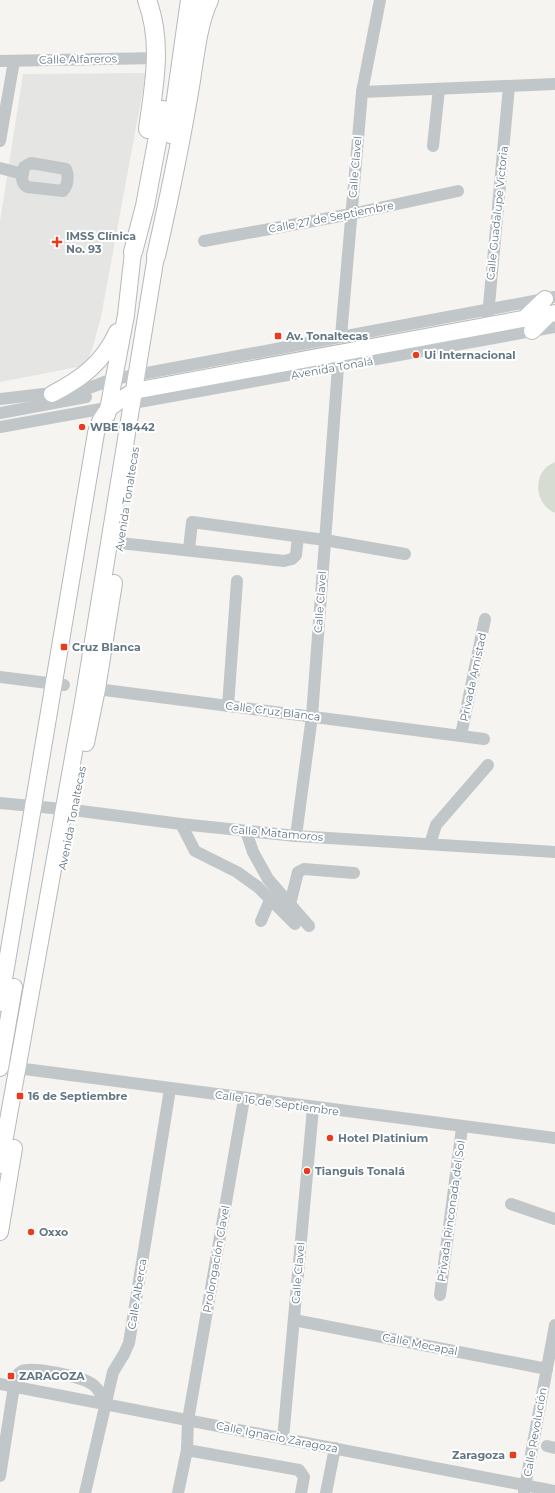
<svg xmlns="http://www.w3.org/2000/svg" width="555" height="1493" font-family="Montserrat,sans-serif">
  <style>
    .built { fill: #e5e6e4 }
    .green { fill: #d6dcd1 }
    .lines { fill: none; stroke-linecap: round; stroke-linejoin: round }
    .major-casing { stroke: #b4b9bc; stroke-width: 18 }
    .highway-casing { stroke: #b6b9bc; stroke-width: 20 }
    .minor { stroke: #c1c6c8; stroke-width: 12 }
    .major { stroke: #fff; stroke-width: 16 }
    .highway { stroke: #fff; stroke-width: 18 }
    .poi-dot { fill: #e93c1c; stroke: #fff; stroke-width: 1.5 }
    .labels { text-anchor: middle; stroke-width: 4; stroke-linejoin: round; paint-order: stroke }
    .street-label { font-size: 11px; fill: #627783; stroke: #fff }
    .poi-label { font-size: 11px; font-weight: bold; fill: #627783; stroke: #fff; text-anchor: start }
  </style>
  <rect width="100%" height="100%" fill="#f5f4f0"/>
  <polygon class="built" points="146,73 101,317 91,353 83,366 0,382 0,221 23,74"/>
  <path class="green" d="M555 462V513C533 503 532 471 555 462Z"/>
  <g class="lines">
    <g class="major-casing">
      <g id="major">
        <polyline points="524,319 545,299"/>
        <polyline points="532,331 549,314"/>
        <path d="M52 394C81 379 103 363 117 332"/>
        <polyline points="107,415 126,315 133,252"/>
        <polyline points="86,743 97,689 114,583"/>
        <path d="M0 1003 96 433C101 411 115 403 134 391L555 313"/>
        <polyline points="0,1068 14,987"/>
        <polyline points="0,1165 83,702 156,256"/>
        <polyline points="0,1232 14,1148"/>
      </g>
    </g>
    <g class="highway-casing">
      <g id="highway">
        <path d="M147 0C163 43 154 85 148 129"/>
        <polyline points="171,134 190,0"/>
        <polyline points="133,252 145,206 163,110"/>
        <path d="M156 256C168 203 179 151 188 98 194 68 196 27 209 0"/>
      </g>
    </g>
    <g class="minor">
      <polyline points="0,61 157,58"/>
      <polyline points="362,92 555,84"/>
      <polyline points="0,141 14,61"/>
      <polyline points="433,146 439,89"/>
      <path d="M31 163 66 169C69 176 68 185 63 191L27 187C19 182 23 174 24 167Z"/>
      <polyline points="0,168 23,174"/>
      <polyline points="204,241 351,214 458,191"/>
      <polyline points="488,316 509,86"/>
      <polyline points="341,336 362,92 380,0"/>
      <polyline points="0,399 86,389 113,379 136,375 555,297"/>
      <polyline points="0,413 86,397"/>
      <polyline points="0,427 555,327"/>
      <polyline points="120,543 284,561 292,559 296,555 298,537"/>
      <polyline points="189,549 192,522 325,540 405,554"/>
      <polyline points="0,677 64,685"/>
      <polyline points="89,688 484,739"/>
      <polyline points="228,706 237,581"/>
      <polyline points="461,735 485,619"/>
      <polyline points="0,803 73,810 181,824 296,836 555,852"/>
      <polyline points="181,824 195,851 237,872 258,887 295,924"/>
      <polyline points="246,831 253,852 268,879 309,926"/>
      <polyline points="296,836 312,716 338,367"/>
      <polyline points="430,844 436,825 488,765"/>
      <polyline points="290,904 298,872 304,869 354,873"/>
      <polyline points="261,921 270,900"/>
      <polyline points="9,1067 555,1138"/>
      <polyline points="511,1204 555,1219"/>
      <polyline points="440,1295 462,1128"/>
      <polyline points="294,1320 547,1369"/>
      <polyline points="0,1384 555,1491"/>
      <polyline points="283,1439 313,1108"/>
      <polyline points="547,1446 555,1448"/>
      <polyline points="187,1450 188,1420 244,1099"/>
      <path d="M0 1476 14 1386C15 1380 16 1374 22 1371 33 1366 82 1377 92 1384 99 1388 102 1397 106 1404"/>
      <polyline points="524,1492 555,1325"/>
      <polyline points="85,1493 113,1372 124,1354 129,1343 170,1089"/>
      <polyline points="178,1493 187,1450 299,1470 304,1477 301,1493"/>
      <polyline points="326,1493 335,1448"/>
    </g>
    <use href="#major" class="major"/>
    <use href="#highway" class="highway"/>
  </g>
  <g class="poi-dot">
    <path d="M55 236h4v4h4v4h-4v4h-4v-4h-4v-4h4z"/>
    <rect x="274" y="332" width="8" height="8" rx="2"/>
    <circle cx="416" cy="355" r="4"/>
    <circle cx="82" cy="427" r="4"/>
    <rect x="60" y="643" width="8" height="8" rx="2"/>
    <rect x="16" y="1092" width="8" height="8" rx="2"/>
    <circle cx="330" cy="1138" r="4"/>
    <circle cx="307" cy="1171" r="4"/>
    <circle cx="31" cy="1232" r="4"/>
    <rect x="7" y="1372" width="8" height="8" rx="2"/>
    <rect x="509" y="1451" width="8" height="8" rx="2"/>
  </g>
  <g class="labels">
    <g class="street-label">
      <text transform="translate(78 59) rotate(-1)" y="4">Calle Alfareros</text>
      <text transform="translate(355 167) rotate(-85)" y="4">Calle Clavel</text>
      <text transform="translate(497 213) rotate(-84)" y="4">Calle Guadalupe Victoria</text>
      <text transform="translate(331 217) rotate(-11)" y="4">Calle 27 de Septiembre</text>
      <text transform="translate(332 368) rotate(-10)" y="4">Avenida Tonalá</text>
      <text transform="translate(127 499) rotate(-81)" y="4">Avenida Tonaltecas</text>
      <text transform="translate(320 602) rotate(-86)" y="4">Calle Clavel</text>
      <text transform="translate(473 677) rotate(-78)" y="4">Privada Amistad</text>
      <text transform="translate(273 711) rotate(7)" y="4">Calle Cruz Blanca</text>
      <text transform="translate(72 818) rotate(-79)" y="4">Avenida Tonaltecas</text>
      <text transform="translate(277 833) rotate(5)" y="4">Calle Matamoros</text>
      <text transform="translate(277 1103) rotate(8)" y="4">Calle 16 de Septiembre</text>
      <text transform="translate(451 1211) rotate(-82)" y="4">Privada Rinconada del Sol</text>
      <text transform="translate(216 1259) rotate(-80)" y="4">Prolongación Clavel</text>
      <text transform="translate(298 1273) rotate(-85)" y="4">Calle Clavel</text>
      <text transform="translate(137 1294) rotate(-81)" y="4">Calle Alberca</text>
      <text transform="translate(420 1344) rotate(11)" y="4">Calle Mecapal</text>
      <text transform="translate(535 1432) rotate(-80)" y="4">Calle Revolución</text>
      <text transform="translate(277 1437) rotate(11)" y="4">Calle Ignacio Zaragoza</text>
    </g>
    <g class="poi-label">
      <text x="66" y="240">IMSS Clínica<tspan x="66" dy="13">No. 93</tspan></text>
      <text x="286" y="340">Av. Tonaltecas</text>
      <text x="424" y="359">Ui Internacional</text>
      <text x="90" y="431">WBE 18442</text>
      <text x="72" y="651">Cruz Blanca</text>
      <text x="28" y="1100">16 de Septiembre</text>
      <text x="338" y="1142">Hotel Platinium</text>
      <text x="315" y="1175">Tianguis Tonalá</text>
      <text x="39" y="1236">Oxxo</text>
      <text x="19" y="1380">ZARAGOZA</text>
      <text x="505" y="1459" text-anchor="end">Zaragoza</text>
    </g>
  </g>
</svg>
